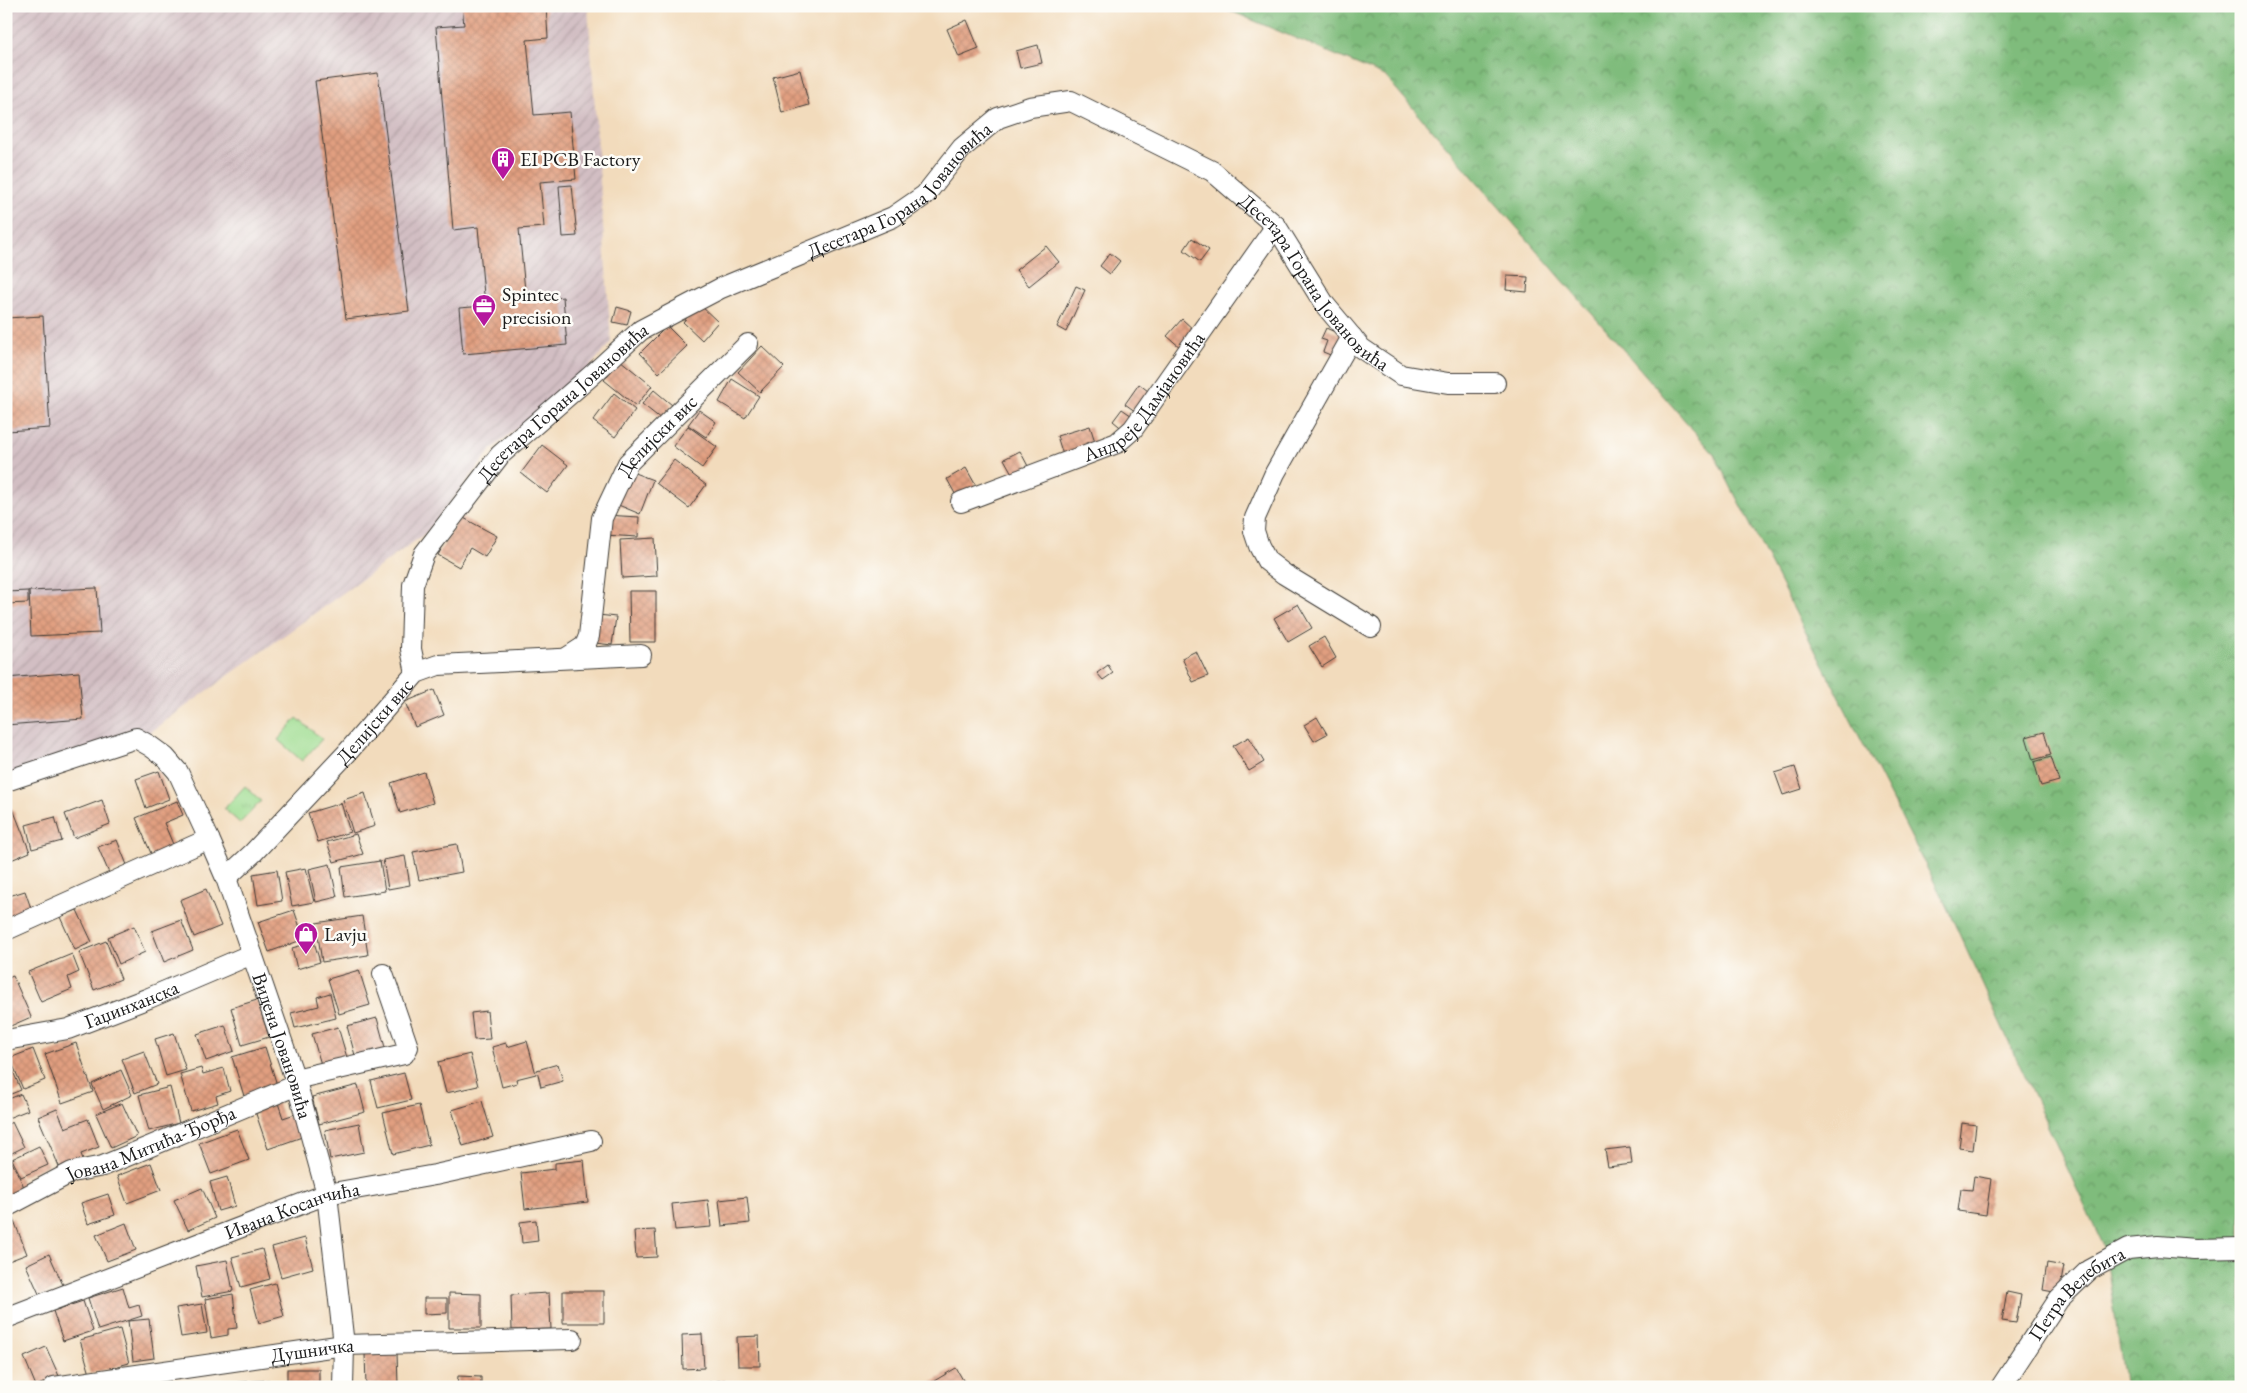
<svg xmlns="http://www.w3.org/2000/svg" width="2247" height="1393" font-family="'EB Garamond',serif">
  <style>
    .industrial { fill: url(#industrial-furrows) }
    .forest { fill: url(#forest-crowns); stroke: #4e6c4c }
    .park { fill: url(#park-tufts); stroke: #5e7c56 }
    .pitch { fill: #9fdd91; stroke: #5e7c56 }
    .building { fill: url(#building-cross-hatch) }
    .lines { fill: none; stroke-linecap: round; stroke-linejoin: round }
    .minor-casing { stroke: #3c3934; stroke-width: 22 }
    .minor { stroke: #fff; stroke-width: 20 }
    .labels { text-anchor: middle; stroke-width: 5; stroke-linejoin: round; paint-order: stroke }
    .poi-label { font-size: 20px; fill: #1c1c1c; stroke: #fdfcf7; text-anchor: start }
    .street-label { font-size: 20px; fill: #1c1c1c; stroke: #fdfcf7 }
  </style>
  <defs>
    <pattern id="industrial-furrows" width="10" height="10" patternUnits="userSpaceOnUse" patternTransform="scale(1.25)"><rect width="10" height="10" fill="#d2bec3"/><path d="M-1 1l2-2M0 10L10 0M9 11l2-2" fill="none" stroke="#b4a3a7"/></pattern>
    <pattern id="forest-crowns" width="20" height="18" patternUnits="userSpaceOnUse" patternTransform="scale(1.25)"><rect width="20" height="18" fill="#7fbc7b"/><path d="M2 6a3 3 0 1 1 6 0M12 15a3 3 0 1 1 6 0" fill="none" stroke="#679864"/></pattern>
    <pattern id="park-tufts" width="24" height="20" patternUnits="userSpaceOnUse" patternTransform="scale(1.25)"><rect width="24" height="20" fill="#9fdd91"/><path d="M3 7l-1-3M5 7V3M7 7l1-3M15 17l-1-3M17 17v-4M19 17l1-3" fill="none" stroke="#88bd7c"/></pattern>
    <pattern id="building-cross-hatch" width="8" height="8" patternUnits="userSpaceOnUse" patternTransform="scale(1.25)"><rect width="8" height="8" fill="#e19f80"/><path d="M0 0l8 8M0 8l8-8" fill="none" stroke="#c0886e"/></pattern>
  </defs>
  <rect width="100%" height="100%" fill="#fdfcf7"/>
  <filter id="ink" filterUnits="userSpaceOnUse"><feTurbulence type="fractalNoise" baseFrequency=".02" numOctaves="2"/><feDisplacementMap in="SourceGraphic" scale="10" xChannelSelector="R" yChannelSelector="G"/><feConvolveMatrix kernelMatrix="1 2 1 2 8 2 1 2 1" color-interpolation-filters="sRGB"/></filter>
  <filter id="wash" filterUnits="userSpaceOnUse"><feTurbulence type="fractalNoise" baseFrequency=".0096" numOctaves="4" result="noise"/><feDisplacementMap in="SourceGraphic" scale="20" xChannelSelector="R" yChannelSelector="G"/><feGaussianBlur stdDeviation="1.12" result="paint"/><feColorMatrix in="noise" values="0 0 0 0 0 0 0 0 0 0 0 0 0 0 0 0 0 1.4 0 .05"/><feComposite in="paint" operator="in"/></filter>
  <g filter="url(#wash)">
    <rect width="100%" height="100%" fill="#f2dbbc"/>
    <polygon class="industrial" points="6,6 588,6 611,342 586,371 492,449 426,533 146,735 6,780"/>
    <polygon class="forest" points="1219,6 2241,6 2241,1387 2131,1387 2125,1382 2105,1250 1944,901 1714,454 1385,76"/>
    <polygon class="park" points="245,786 261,801 240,823 224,809"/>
    <polygon class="pitch" points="297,718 322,739 302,761 278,740"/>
    <g id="blocks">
      <g class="building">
        <polygon points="462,6 546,6 548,38 527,40 534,115 570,112 576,179 540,182 544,227 519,229 526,301 563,297 567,345 463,354 459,308 485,306 478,227 453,230 436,27 464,25"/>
        <polygon points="967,20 979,49 959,57 947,29"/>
        <polygon points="1038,45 1042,63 1020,68 1016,51"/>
        <polygon points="800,70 809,105 782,113 773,77"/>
        <polygon points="378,73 409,311 346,319 315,81"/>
        <polygon points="572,185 577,236 563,237 559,186"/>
        <polygon points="1192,238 1209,250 1200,262 1184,250"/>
        <polygon points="1046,246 1059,262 1029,286 1016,270"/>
        <polygon points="1110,253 1120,261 1110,274 1100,266"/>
        <polygon points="1507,276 1528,277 1527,292 1506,290"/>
        <polygon points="1076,286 1085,290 1066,332 1057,327"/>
        <polygon points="699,304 718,322 702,340 683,322"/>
        <polygon points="617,307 631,311 627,325 613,322"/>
        <polygon points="43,316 50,428 7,431 6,318"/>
        <polygon points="1182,319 1195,331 1181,348 1167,336"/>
        <polygon points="667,326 687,346 659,373 640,353"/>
        <polygon points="1326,328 1342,335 1333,356 1323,352 1327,341 1321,339"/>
        <polygon points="762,346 784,367 760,392 738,372"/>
        <polygon points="620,360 652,386 636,406 604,380"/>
        <polygon points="732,379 759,396 745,418 719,402"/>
        <polygon points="1139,384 1153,395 1139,414 1125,404"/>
        <polygon points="654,390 672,405 661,419 642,404"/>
        <polygon points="614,393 635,410 615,437 593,421"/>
        <polygon points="1122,409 1135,418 1125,431 1113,421"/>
        <polygon points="699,410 716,422 706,437 688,425"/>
        <polygon points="688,426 717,447 702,468 673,446"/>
        <polygon points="1090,426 1097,448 1064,458 1057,436"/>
        <polygon points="542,445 568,465 547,493 521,473"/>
        <polygon points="1020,451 1029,468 1014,477 1004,459"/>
        <polygon points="674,460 706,485 689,508 656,483"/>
        <polygon points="966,468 979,491 959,501 947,479"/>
        <polygon points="629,471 653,480 640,514 616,504"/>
        <polygon points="605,515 639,517 638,537 604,535"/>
        <polygon points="460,516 497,536 485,557 470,548 459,567 438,555"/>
        <polygon points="655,538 657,576 622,578 620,540"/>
        <polygon points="97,588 100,633 31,636 29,591"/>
        <polygon points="28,591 28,603 6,604 6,592"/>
        <polygon points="629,591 656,591 656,642 630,642"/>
        <polygon points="1298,604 1312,628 1288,642 1274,618"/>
        <polygon points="598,615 616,617 612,645 595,643"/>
        <polygon points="1324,637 1336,658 1322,667 1309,646"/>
        <polygon points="1196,651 1208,676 1193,682 1182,658"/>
        <polygon points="1108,665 1113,673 1103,680 1097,673"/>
        <polygon points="79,672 83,719 6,725 6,678"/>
        <polygon points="434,690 444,715 415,727 405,702"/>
        <polygon points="1317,717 1327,734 1314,741 1304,725"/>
        <polygon points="2044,732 2051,755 2033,760 2026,737"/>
        <polygon points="1249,737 1264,762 1249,771 1233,746"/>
        <polygon points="2051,757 2059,781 2041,786 2034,762"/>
        <polygon points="1795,767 1802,789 1783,795 1775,773"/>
        <polygon points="159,771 169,799 146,808 136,779"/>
        <polygon points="424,772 433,803 400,813 391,783"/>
        <polygon points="365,793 375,826 353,833 343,800"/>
        <polygon points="102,800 110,824 74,838 65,814"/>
        <polygon points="177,801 183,815 164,823 175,849 153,858 136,818"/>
        <polygon points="341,803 350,832 318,842 308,813"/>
        <polygon points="13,809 30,852 11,860 6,848 6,812"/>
        <polygon points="55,817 62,841 32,849 26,825"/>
        <polygon points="356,834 363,854 334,862 327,842"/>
        <polygon points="117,840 127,865 109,873 98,847"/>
        <polygon points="457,844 462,872 419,880 413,852"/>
        <polygon points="405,856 410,885 388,889 383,860"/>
        <polygon points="380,861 385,891 345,897 341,867"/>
        <polygon points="330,864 337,897 316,902 309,869"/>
        <polygon points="306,868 314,902 292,906 285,872"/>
        <polygon points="277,870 282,901 258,905 253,874"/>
        <polygon points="206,889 221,926 194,937 180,900"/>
        <polygon points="25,891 33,914 6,923 6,897"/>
        <polygon points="77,910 92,942 75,950 60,917"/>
        <polygon points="294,910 304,939 269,952 258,922"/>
        <polygon points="362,916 368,955 322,962 316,923"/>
        <polygon points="181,920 193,950 164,962 152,931"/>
        <polygon points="134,926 145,952 119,964 108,937"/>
        <polygon points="106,941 121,979 94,990 79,952"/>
        <polygon points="314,942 320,962 297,969 292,948"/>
        <polygon points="72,954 79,972 68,977 72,989 41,1002 28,972"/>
        <polygon points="359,970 370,1005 339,1014 328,979"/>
        <polygon points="13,976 31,1017 6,1028 6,979"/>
        <polygon points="330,993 336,1018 295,1028 291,1013 319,1006 317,997"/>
        <polygon points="257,1000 269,1037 242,1045 231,1008"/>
        <polygon points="487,1011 490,1039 474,1040 471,1013"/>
        <polygon points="377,1018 386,1051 356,1059 347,1026"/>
        <polygon points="225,1025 234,1051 206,1061 197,1034"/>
        <polygon points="338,1027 348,1061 322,1068 312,1034"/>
        <polygon points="174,1033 186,1070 166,1076 155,1039"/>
        <polygon points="527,1041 536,1074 516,1079 517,1083 502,1087 492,1047 506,1043 507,1047"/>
        <polygon points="76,1043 93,1092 62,1103 45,1054"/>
        <polygon points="265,1047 277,1085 244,1096 232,1057"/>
        <polygon points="33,1049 45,1080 23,1089 10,1058"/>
        <polygon points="144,1051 157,1084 135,1093 122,1059"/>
        <polygon points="470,1054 478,1086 446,1093 438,1062"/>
        <polygon points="6,1055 21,1090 6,1096"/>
        <polygon points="558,1064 563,1081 541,1087 537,1070"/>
        <polygon points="201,1068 203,1074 224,1068 230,1091 216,1096 218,1103 191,1111 180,1074"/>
        <polygon points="121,1070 132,1095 103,1109 92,1084"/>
        <polygon points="404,1073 411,1100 378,1108 371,1081"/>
        <polygon points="358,1085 365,1112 319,1124 312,1097"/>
        <polygon points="170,1087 179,1123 149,1131 139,1095"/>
        <polygon points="21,1094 28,1110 8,1118 6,1100"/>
        <polygon points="482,1101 493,1137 463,1146 452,1110"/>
        <polygon points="122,1103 137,1136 111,1148 96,1114"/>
        <polygon points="278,1103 283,1118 295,1114 302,1137 268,1149 255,1111"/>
        <polygon points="419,1105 429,1145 393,1154 383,1113"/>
        <polygon points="57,1109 65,1128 88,1119 99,1147 81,1154 84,1162 61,1171 38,1117"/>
        <polygon points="12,1122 24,1147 6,1156 6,1125"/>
        <polygon points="359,1123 364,1152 330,1159 325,1130"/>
        <polygon points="1962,1123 1976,1125 1973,1150 1959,1148"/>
        <polygon points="237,1129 249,1160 211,1174 199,1143"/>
        <polygon points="39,1146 48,1165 21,1177 12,1159"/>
        <polygon points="1630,1147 1632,1164 1608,1167 1605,1150"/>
        <polygon points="10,1158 25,1189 6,1199 6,1159"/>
        <polygon points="584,1160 588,1202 525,1209 521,1173 555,1169 555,1163"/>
        <polygon points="151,1163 161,1190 127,1203 117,1176"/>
        <polygon points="1974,1176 1991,1179 1986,1215 1958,1211 1961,1189 1972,1190"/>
        <polygon points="227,1177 235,1206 218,1211 210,1182"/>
        <polygon points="202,1188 215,1218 188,1230 174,1200"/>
        <polygon points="108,1194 115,1215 88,1224 81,1203"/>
        <polygon points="747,1197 750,1223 722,1226 719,1200"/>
        <polygon points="708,1200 711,1227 675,1230 672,1204"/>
        <polygon points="13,1218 27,1254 6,1262 6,1221"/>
        <polygon points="536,1220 538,1241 522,1243 520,1222"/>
        <polygon points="126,1223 136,1250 107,1261 96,1235"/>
        <polygon points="655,1230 657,1257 636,1258 634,1231"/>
        <polygon points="305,1238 313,1268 281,1277 272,1247"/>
        <polygon points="262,1249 270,1279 241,1287 232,1257"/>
        <polygon points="49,1254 63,1285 40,1296 26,1265"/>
        <polygon points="227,1260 233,1291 202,1297 196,1266"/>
        <polygon points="2047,1263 2064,1266 2059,1293 2043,1290"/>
        <polygon points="275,1283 284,1316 259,1323 250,1290"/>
        <polygon points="123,1287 129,1308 139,1305 142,1316 98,1330 88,1298"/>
        <rect x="563" y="1291" width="41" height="32"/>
        <polygon points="2007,1292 2021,1295 2016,1323 2002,1321"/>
        <polygon points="449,1293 481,1294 481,1328 449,1328"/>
        <polygon points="549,1293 551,1329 512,1330 511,1295"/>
        <polygon points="233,1294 237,1328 228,1329 228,1335 211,1338 205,1299"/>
        <polygon points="424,1298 447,1298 447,1313 424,1314"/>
        <polygon points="83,1301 93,1331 63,1341 53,1311"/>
        <polygon points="202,1304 207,1333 181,1337 176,1308"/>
        <polygon points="149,1319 154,1358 133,1361 128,1321"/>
        <polygon points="120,1329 129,1363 90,1374 80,1340"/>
        <polygon points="702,1334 704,1368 683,1369 682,1335"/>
        <polygon points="759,1336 760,1366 738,1366 737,1337"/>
        <polygon points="46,1347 59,1376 36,1386 24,1357"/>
        <polygon points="365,1353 397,1353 398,1385 366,1386"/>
        <polygon points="956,1368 967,1387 924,1387"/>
        <rect x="287" y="1369" width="32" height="18"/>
        <polygon points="458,1376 481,1377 481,1387 457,1387"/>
        <polygon points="269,1380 269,1387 232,1387 231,1383"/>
        <polygon points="725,1380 725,1387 699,1387 698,1384"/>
      </g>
    </g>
  </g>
  <g filter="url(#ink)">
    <use href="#blocks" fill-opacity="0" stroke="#3c3934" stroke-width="1"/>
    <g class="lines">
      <g class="minor-casing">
        <g id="minor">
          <polyline points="1352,337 1275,473 1255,518 1254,531 1259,546 1267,561 1284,574 1371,627"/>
          <path id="s1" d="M961 502 1117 443 1133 429 1276 226"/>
          <path id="s2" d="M568 657 585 646 589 636 602 518 628 463 748 344"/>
          <path id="s3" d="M416 673 411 649 413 585 424 554 500 455 593 374 641 330 721 288 893 217 925 195 962 148 998 118 1030 107 1071 101 1212 171 1276 226 1325 305 1361 348 1401 375 1448 383H1495"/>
          <path id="s4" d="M6 781 136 738 150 746 165 757 178 772 209 839 226 878 297 1085 327 1194 344 1345 343 1387"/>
          <path id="s5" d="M226 878 253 853 346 754 416 673 438 665 641 655"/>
          <polyline points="6,930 209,839"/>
          <path id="s6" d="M6 1040 68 1029 149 998 252 954"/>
          <polyline points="295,1079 404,1054 408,1047 383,974"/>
          <path id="s7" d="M6 1207 72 1172 103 1166 297 1085"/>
          <path id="s8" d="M6 1318 327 1194 435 1175 591 1141"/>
          <path id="s9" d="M54 1387 344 1345 572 1339"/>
          <path id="s10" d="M2001 1387 2059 1299 2089 1270 2128 1249 2158 1246 2195 1249 2241 1248"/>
        </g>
      </g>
      <use href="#minor" class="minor"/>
    </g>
  </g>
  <defs>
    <g id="building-pin" transform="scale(1.25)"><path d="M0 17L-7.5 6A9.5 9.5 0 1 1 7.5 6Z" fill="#b5179e" stroke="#fdfcf7"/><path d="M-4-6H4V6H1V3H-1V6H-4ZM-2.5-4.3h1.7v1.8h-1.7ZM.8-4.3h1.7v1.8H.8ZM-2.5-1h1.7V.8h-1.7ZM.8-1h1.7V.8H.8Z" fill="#fff"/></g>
    <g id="office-pin" transform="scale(1.25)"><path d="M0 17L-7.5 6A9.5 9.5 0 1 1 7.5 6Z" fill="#b5179e" stroke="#fdfcf7"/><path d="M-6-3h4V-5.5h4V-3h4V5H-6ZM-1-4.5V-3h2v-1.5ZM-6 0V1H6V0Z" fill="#fff"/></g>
    <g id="shop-pin" transform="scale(1.25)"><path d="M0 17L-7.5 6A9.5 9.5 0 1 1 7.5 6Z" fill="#b5179e" stroke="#fdfcf7"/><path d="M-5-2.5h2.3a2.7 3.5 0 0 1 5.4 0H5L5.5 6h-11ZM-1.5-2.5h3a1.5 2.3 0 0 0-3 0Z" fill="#fff"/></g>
  </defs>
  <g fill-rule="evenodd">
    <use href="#building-pin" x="503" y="159"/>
    <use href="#office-pin" x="484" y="306"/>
    <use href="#shop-pin" x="306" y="934"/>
  </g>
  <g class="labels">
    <g class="poi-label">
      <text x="520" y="166">EI PCB Factory</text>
      <text x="502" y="301">Spintec<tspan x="502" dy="23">precision</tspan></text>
      <text x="324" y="941">Lavju</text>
    </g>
    <g class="street-label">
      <text dy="7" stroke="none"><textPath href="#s3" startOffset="732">Десетара Горана Јовановића</textPath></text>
      <text dy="7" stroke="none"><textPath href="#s3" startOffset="1242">Десетара Горана Јовановића</textPath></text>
      <text dy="7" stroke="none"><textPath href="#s1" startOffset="218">Андреје Дамјановића</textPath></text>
      <text dy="7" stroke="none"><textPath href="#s3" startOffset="328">Десетара Горана Јовановића</textPath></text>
      <text dy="7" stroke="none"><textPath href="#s2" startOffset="250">Делијски вис</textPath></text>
      <text dy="7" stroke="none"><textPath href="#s5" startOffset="216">Делијски вис</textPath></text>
      <text dy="7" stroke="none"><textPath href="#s6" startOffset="131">Гаџинханска</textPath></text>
      <text dy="7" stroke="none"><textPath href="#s4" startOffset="485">Видена Јовановића</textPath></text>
      <text dy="7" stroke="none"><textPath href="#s7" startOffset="159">Јована Митића-Ђорђа</textPath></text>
      <text dy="7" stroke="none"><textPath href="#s8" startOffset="306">Ивана Косанчића</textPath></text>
      <text dy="7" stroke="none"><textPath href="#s10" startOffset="122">Петра Велебита</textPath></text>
      <text dy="7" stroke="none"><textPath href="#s9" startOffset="261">Душничка</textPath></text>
    </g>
  </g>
  <rect width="2247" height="1393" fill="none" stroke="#fdfcf7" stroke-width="25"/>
</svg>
